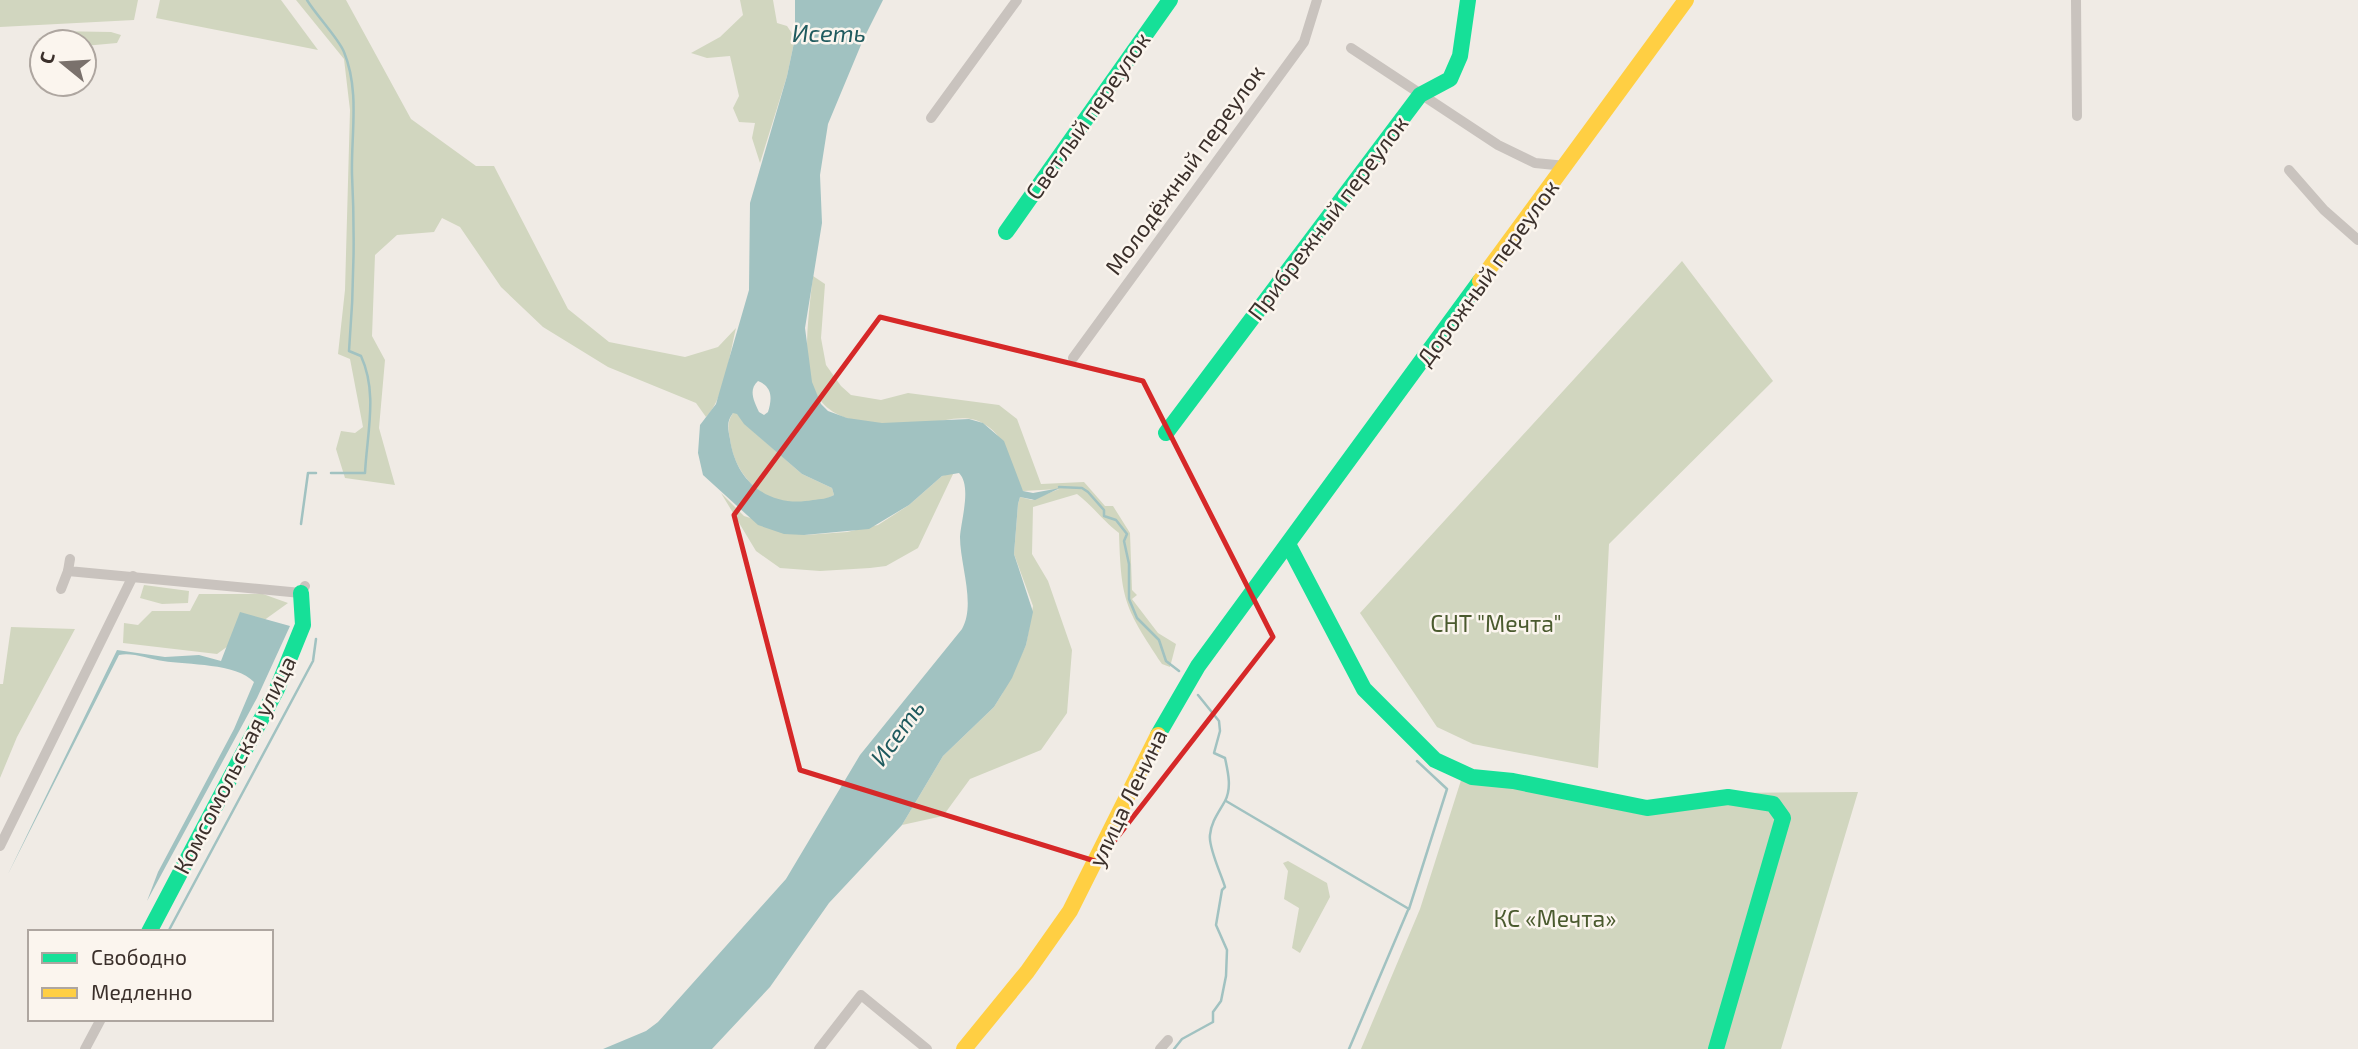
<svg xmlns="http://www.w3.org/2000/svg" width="2358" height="1049" font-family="'Exo 2',sans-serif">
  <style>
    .green { fill: #d1d6bf }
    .water { fill: #a1c2c1; fill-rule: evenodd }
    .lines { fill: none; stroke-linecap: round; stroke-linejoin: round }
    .stream { stroke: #a1c2c1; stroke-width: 2.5 }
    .street { stroke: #c9c3be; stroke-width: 10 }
    .fast { stroke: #16e098; stroke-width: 16 }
    .slow { stroke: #ffcf43; stroke-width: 16 }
    .marked { fill: none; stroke: #d62828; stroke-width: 5; stroke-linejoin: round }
    .labels { text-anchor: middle; stroke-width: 5; stroke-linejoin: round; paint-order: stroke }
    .street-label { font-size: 23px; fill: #3b302b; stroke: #fbf5ee }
    .park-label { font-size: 23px; fill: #4a5a2e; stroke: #fbf5ee }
    .water-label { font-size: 24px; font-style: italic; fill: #1f5a5e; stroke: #fbf5ee }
  </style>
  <rect width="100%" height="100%" fill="#f0ebe5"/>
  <g class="green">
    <polygon points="0,0 138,0 134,20 0,27"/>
    <polygon points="160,0 281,0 318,50 156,18"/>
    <path d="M296 0H346L411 119 476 166H494L568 309 609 342 685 357 718 347 736 328C730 352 724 400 706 417L696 403 608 367 543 327 501 287 460 227 442 218 434 232 397 235 375 255 372 336 385 360 379 428 395 485 345 478 336 449 341 431 355 433 363 427 350 359 338 354 345 290 350 110 344 59Z"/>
    <polygon points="740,0 773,0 777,23 787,26 795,38 787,76 760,163 752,138 755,123 739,122 733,108 739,96 730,56 707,58 691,53 720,37 743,15"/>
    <polygon points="53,31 111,32 121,35 117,43 84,46 84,42 38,39"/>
    <polygon points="1682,261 1773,381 1609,544 1598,768 1473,744 1437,727 1360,613"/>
    <path d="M813 276 825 284 821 338 826 365 841 386 851 395 881 400 908 393 999 405 1017 419 1041 484 1084 482 1105 506H1113L1130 533 1132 590 1137 595 1132 599 1158 633 1176 644 1170 667 1162 664C1125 608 1121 601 1119 533 1103 521 1094 507 1077 494L1033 507 1032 554 1048 581 1072 650 1067 713 1041 750 970 779 943 816 902 825 943 756 994 707 1002 694 1026 645 1033 606 1014 554 1018 504 1020 497 1032 500 1059 489 1023 491C1004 468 1014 442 984 424 967 413 945 421 927 423 797 434 800 384 813 276Z"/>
    <path d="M733 413H737L745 424 802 474 832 488 834 495C787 521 736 489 730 439 728 429 727 422 733 413Z"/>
    <polygon points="954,472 918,548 886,566 870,568 820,571 780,568 756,551 721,493 744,516 805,535 847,532 878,525 909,505 942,476"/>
    <polygon points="144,585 189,591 188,603 162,604 140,598"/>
    <polygon points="199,594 263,594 288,603 217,654 123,643 124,623 138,625 152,611 190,611"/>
    <polygon points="11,627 75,629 17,737 0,778 0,684 3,684"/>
    <polygon points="1463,774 1635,803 1728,793 1858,792 1781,1049 1361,1049 1420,909"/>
    <polygon points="1288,861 1327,883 1330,897 1300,953 1292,948 1299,908 1284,899 1288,871 1283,863"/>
  </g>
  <g class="water">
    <path d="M795 0H883L863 40 828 124 820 175 822 223 805 328 812 382 821 404 828 411 847 418 882 423 969 419 983 423 1004 441 1023 491 1033 493 1060 488 1035 500 1020 497 1018 504 1014 554 1033 612 1026 645 1012 678 994 707 943 756 902 825 829 903 770 987 712 1049H603L646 1031 658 1022 786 879 860 755 962 629C976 604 960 565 960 537 961 520 972 486 959 473L942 476 909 505 869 529 804 535 784 534 758 525 703 475 698 453 700 425 716 404 749 290 750 203 787 76 795 38ZM758 381C773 387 772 399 768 412L764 415 759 412C754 401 748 390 758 381ZM733 413 737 414 744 424 802 474 832 488 834 495C827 499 821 499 813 500 770 508 736 483 730 439 728 429 726 422 733 413Z"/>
    <path d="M240 612 290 626 257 698 147 901 158 872 234 729 254 682C236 663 188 665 163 661 149 659 132 652 119 655L8 874 117 650 165 657 199 655 221 661Z"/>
  </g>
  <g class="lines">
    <g class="stream">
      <path d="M307 0C316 15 339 39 344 52 360 91 351 134 352 174 355 234 354 291 349 351L361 356C378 393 367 433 365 473H331"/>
      <polyline points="1059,487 1082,488 1088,492 1104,510 1104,516 1116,520 1127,534 1124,541 1129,564 1129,599 1137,618 1159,640 1166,661 1179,671"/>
      <polyline points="301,524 308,473 316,473"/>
      <polyline points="1226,801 1409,909 1447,789 1417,761"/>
      <polyline points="168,932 313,661 316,639"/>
      <path d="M1174 1049 1182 1039 1213 1022V1012L1221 1001 1226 976 1227 950 1216 925 1222 890 1225 887C1222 876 1208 847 1210 835 1211 822 1219 812 1225 801 1232 788 1228 772 1225 758L1214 753 1220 731 1219 721 1198 695"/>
      <polyline points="1349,1049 1408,910"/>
    </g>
    <g class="street">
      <polyline points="2076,0 2077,116"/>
      <polyline points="1351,48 1498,145 1535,163 1566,166"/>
      <polyline points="931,118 1017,0"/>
      <polyline points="2289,170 2324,210 2358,240"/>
      <polyline points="1073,358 1304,42 1317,0"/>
      <polyline points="70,559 68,571 301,593 305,586"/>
      <polyline points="61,589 68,571"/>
      <polyline points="0,846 133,576"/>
      <polyline points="85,1049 101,1019"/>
      <polyline points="819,1049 861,995 927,1049"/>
      <polyline points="1160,1049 1168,1040"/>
    </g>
    <g class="fast">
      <polyline points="1006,232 1170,0"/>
      <polyline points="1166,433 1420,95 1450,79 1460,56 1468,0"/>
      <polyline points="1288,544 1364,689 1435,760 1472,777 1513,781 1647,808 1728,797 1773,804 1783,818 1716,1049"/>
      <polyline points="1158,735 1198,666 1480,281"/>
      <polyline points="149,932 277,689 303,625 301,593"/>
    </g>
    <g class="slow">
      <polyline points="1480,281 1686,0"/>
      <polyline points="964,1049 1027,972 1070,911 1158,735"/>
    </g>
  </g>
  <path class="marked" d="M880 317 1143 381 1273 637 1098 862 800 770 734 515Z"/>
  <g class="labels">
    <g class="street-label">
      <text transform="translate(1088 116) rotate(-55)" y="8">Светлый переулок</text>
      <text transform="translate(1185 170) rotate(-54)" y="8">Молодёжный переулок</text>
      <text transform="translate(1328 218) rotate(-53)" y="8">Прибрежный переулок</text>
      <text transform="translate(1488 273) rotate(-54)" y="8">Дорожный переулок</text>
      <text transform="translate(235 765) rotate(-63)" y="8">Комсомольская улица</text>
      <text transform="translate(1128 798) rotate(-64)" y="8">улица Ленина</text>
    </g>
    <g class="park-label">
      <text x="1496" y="632">СНТ "Мечта"</text>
      <text x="1555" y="927">КС «Мечта»</text>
    </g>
    <g class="water-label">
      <text x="829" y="42">Исеть</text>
      <text transform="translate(898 733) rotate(-54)" y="8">Исеть</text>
    </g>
  </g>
  <rect x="28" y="930" width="245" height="91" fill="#fbf5ee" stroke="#aea6a0" stroke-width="2"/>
  <rect x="42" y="953" width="35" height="10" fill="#16e098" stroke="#aea6a0" stroke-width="2"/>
  <text x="91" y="965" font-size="21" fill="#3b302b">Свободно</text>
  <rect x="42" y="988" width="35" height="10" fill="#ffcf43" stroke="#aea6a0" stroke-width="2"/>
  <text x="91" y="1000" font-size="21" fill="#3b302b">Медленно</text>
  <g transform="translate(63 63) rotate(288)"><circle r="33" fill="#fbf5ee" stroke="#aea6a0" stroke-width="2"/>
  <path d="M0-5L12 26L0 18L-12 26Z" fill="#7a716c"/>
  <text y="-10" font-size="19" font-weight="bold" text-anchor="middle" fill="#3b302b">С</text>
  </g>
</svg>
